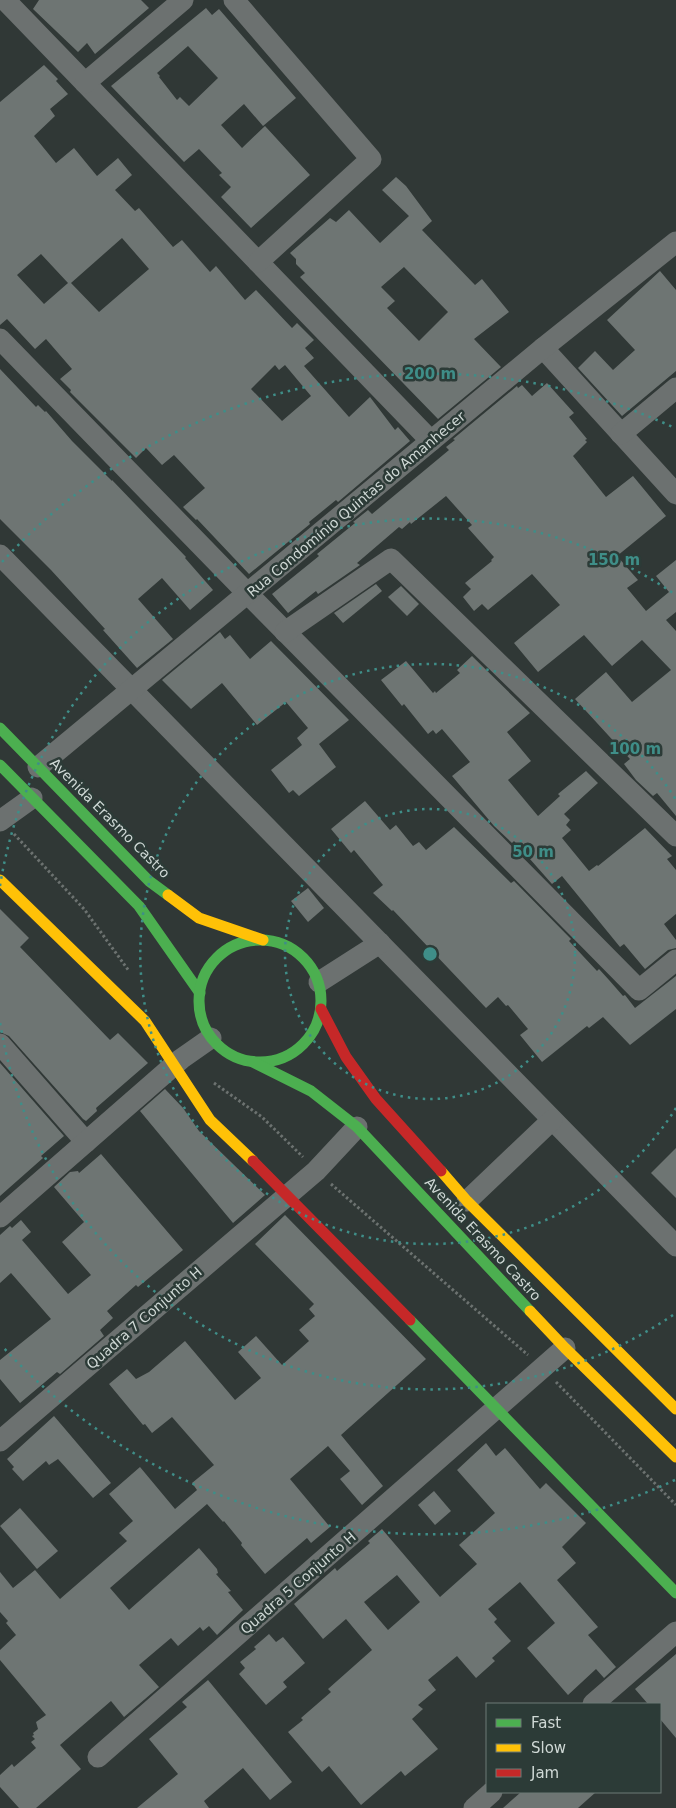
<svg xmlns="http://www.w3.org/2000/svg" width="676" height="1808" font-family="'DejaVu Sans',sans-serif">
  <style>
    .building { fill: #6e7573; fill-rule: evenodd }
    .lines { fill: none; stroke-linecap: round; stroke-linejoin: round }
    .path { stroke: #6c7270; stroke-width: 3; stroke-dasharray: 2.5 2.5; stroke-linecap: butt }
    .street { stroke: #6c7170; stroke-width: 21 }
    .fast { stroke: #4caf50; stroke-width: 11 }
    .slow { stroke: #ffc107; stroke-width: 11 }
    .jam { stroke: #c62828; stroke-width: 11 }
    .ring { fill: none; stroke: #3f8e88; stroke-width: 2.5; stroke-dasharray: 2.5 5 }
    .labels { text-anchor: middle; stroke-width: 5; stroke-linejoin: round; paint-order: stroke }
    .street-label { font-size: 14px; fill: #cfd8d5; stroke: #2c3b37 }
    .centre { fill: #3f8e88; stroke: #2c3b37; stroke-width: 2.5 }
    .ring-label { font-size: 15px; text-anchor: middle; font-weight: bold; fill: #3f8e88; stroke: #2c3b37; stroke-width: 5; stroke-linejoin: round; paint-order: stroke }
  </style>
  <rect width="100%" height="100%" fill="#303836"/>
  <g class="building">
    <polygon points="39,0 141,0 149,8 95,54 87,43 78,52 33,9"/>
    <path d="M206 8 212 15 219 9 296 98 263 126 244 104 221 125 242 148 265 126 310 175 251 228 221 197 231 187 219 175 222 173 199 149 184 162 111 86ZM188 46 218 78 189 106 180 97 177 100 159 77 160 76 157 73Z"/>
    <path d="M44 65 58 79 56 81 68 94 50 109 55 116 34 136 56 163 74 148 97 176 118 158 132 175 115 190 135 211 139 208 173 247 182 240 210 272 216 266 245 300 256 290 292 328 297 323 314 340 305 348 314 358 304 366 349 417 370 397 395 430 398 427 410 441 338 502 336 500 309 522 310 524 249 574 197 519 196 520 183 507 205 488 174 455 162 465 146 448 136 458 70 392 71 390 60 379 72 369 46 339 35 349 7 319 0 325V102ZM122 238 149 269 99 312 71 283ZM41 254 68 283 44 304 17 275ZM275 365 279 370 285 365 311 396 282 421 251 389Z"/>
    <path d="M396 177 406 186 432 221 422 230 475 285 482 279 509 312 474 339 501 367 438 419 300 277 305 273 296 264V259L290 253 330 218 336 222 349 210 380 243 409 216 382 190ZM404 267 448 312 419 341 387 308 395 301 381 287Z"/>
    <polygon points="660,271 676,290 676,371 622,416 578,368 595,351 613,370 635,350 607,320"/>
    <polygon points="0,369 36,407 38,405 45,412 46,411 72,441 112,481 112,480 186,557 185,558 213,590 190,610 162,578 138,599 173,639 137,668 103,630 105,629 51,570 0,519"/>
    <polygon points="547,383 574,413 569,417 587,439 585,440 587,442 573,456 606,497 633,476 666,516 617,556 638,580 627,588 646,611 669,592 656,576 676,560 676,612 666,620 676,631 676,816 657,793 653,796 636,780 624,764 630,759 575,699 606,672 632,702 671,670 642,640 612,666 584,635 538,672 514,643 560,605 532,574 488,610 482,604 474,611 463,597 471,589 465,583 492,561 491,560 494,557 468,528 472,525 446,496 411,524 410,522 402,529 399,527 357,563 360,565 318,594 316,591 288,613 272,594 319,556 317,554 355,523 353,522 368,510 372,514 449,450 446,447 455,440 453,439 517,386 518,388 522,385 532,396"/>
    <polygon points="376,584 382,591 343,623 334,613"/>
    <polygon points="401,586 419,604 407,616 388,597"/>
    <polygon points="220,632 225,639 230,635 250,659 271,641 349,720 319,744 336,767 299,796 293,790 289,793 271,770 302,745 297,738 308,728 286,702 257,725 222,683 191,709 162,680"/>
    <polygon points="472,656 530,713 507,732 531,761 508,780 538,816 560,796 558,794 586,771 598,783 564,814 570,820 566,825 571,830 562,838 589,871 597,865 598,866 645,828 672,856 667,859 676,870 676,914 664,924 676,940 676,948 668,950 645,969 624,944 620,947 562,876 552,884 514,841 512,843 494,826 452,776 470,762 442,729 436,734 433,730 428,734 404,704 402,706 381,680 406,661 433,693 435,691 436,693 460,673 457,670"/>
    <polygon points="365,801 390,830 396,825 413,846 419,842 426,850 454,827 511,883 514,881 571,939 569,941 597,971 599,969 609,980 623,996 625,995 635,1008 676,976 676,1009 630,1045 603,1017 589,1028 587,1026 542,1062 520,1035 528,1029 508,1005 506,1006 498,997 486,1008 393,910 392,911 373,893 383,885 354,850 351,853 331,829"/>
    <polygon points="308,888 324,908 308,922 291,901"/>
    <polygon points="0,909 29,938 20,947 110,1040 118,1033 148,1063 96,1108 97,1111 86,1121 83,1119 9,1036 0,1032"/>
    <polygon points="0,1063 64,1136 41,1156 43,1158 0,1196"/>
    <polygon points="165,1089 183,1108 199,1131 265,1195 233,1223 140,1111"/>
    <polygon points="676,1148 676,1198 651,1173"/>
    <polygon points="101,1154 183,1250 138,1287 136,1285 107,1311 113,1318 100,1330 104,1336 60,1374 57,1372 20,1403 0,1379 0,1360 51,1319 11,1273 0,1283 0,1235 10,1226 12,1228 21,1220 31,1232 22,1240 68,1294 91,1275 62,1242 84,1222 54,1187 70,1172 78,1171 79,1173"/>
    <polygon points="285,1215 426,1359 341,1435 383,1486 362,1505 340,1479 350,1471 328,1446 290,1479 330,1527 311,1543 307,1538 265,1574 241,1545 242,1543 224,1521 223,1522 207,1504 110,1588 129,1610 199,1548 217,1569 218,1573 216,1574 231,1591 228,1592 243,1610 217,1635 209,1626 203,1631 200,1627 178,1646 171,1638 139,1665 159,1687 124,1717 111,1701 60,1745 81,1769 36,1808 19,1808 0,1787 0,1775 12,1764 14,1767 36,1748 31,1742 35,1739 32,1736 34,1735 33,1733 38,1729 36,1722 46,1715 0,1660 0,1650 16,1635 6,1623 8,1621 0,1612 0,1572 13,1588 35,1570 60,1599 127,1541 119,1533 133,1521 109,1494 140,1467 175,1509 197,1490 192,1483 214,1465 172,1417 152,1433 145,1424 143,1425 109,1384 127,1369 136,1379 149,1372 185,1341 235,1400 261,1378 238,1352 256,1336 282,1365 309,1341 299,1330 315,1316 309,1309 314,1304 255,1244"/>
    <polygon points="54,1416 111,1483 93,1498 58,1459 49,1465 46,1461 23,1481 12,1469 14,1467 7,1459"/>
    <path d="M486 1443 496 1456 505 1448 540 1489 546 1483 586 1523 562 1547 576 1563 557 1580 598 1627 588 1635 616 1667 604 1678 596 1669 568 1695 527 1648 555 1623 520 1582 488 1609 497 1619 494 1622 511 1641 492 1658 495 1661 476 1678 457 1656 428 1680 436 1690 418 1705 423 1709 412 1719 438 1749 405 1776 401 1771 361 1805 329 1766 322 1772 288 1732 303 1720 301 1718 331 1692 328 1689 372 1650 346 1619 323 1639 294 1604 335 1568 337 1571 370 1543 368 1541 382 1529 440 1597 477 1564 459 1545 495 1513 457 1470ZM397 1575 420 1602 388 1630 364 1602Z"/>
    <polygon points="434,1491 451,1511 435,1525 418,1505"/>
    <polygon points="20,1508 58,1551 37,1569 0,1526"/>
    <polygon points="269,1634 276,1642 283,1637 305,1663 283,1682 287,1687 266,1705 239,1674 245,1668 240,1662 256,1649 254,1647"/>
    <polygon points="676,1654 676,1738 660,1719 660,1704 648,1704 635,1689"/>
    <polygon points="208,1680 292,1782 270,1800 243,1768 204,1801 209,1808 137,1808 178,1774 149,1739 187,1707 182,1702"/>
    <polygon points="521,1792 596,1792 578,1808 503,1808"/>
  </g>
  <g class="lines">
    <g class="path">
      <polyline points="14,834 84,909 129,971"/>
      <polyline points="214,1083 262,1117 303,1157"/>
      <polyline points="331,1184 528,1355"/>
      <polyline points="556,1382 676,1505"/>
    </g>
    <g class="street">
      <polyline points="5,0 431,441"/>
      <polyline points="234,0 371,159 258,262"/>
      <polyline points="85,83 183,0"/>
      <polyline points="0,339 248,594 639,990 676,960"/>
      <polyline points="543,348 676,494"/>
      <polyline points="621,434 676,388"/>
      <polyline points="0,555 676,1246"/>
      <polyline points="285,632 391,559 676,836"/>
      <polyline points="38,767 543,348 676,242"/>
      <polyline points="0,821 32,798"/>
      <polyline points="319,982 380,943"/>
      <polyline points="0,1044 86,1142"/>
      <polyline points="467,1201 552,1120"/>
      <polyline points="0,1217 181,1059 211,1038"/>
      <polyline points="0,1441 316,1171 357,1127"/>
      <polyline points="593,1704 676,1632"/>
      <polyline points="98,1757 565,1348"/>
      <polyline points="474,1808 492,1792"/>
    </g>
    <g class="fast">
      <polyline points="0,728 149,881 168,895"/>
      <polyline points="0,765 139,906 200,993"/>
      <circle cx="260" cy="1001" r="61"/>
      <polyline points="253,1062 311,1091 357,1127 530,1311"/>
      <polyline points="410,1320 676,1593"/>
    </g>
    <g class="slow">
      <polyline points="0,880 145,1021 210,1120 253,1161"/>
      <polyline points="168,895 199,918 263,940"/>
      <polyline points="441,1171 467,1201 676,1409"/>
      <polyline points="530,1311 565,1348 676,1457"/>
    </g>
    <g class="jam">
      <polyline points="321,1009 346,1057 376,1099 441,1171"/>
      <polyline points="253,1161 410,1320"/>
    </g>
  </g>
  <g class="ring">
    <circle cx="430" cy="954" r="145"/>
    <path d="M676 1108A290 290 0 1 1 676 800"/>
    <path d="M673 1315A435 435 0 0 1 0 1022M0 886A435 435 0 0 1 673 593"/>
    <path d="M675 1480A580 580 0 0 1 2 1346M2 562A580 580 0 0 1 675 428"/>
  </g>
  <g class="labels">
    <g class="street-label">
      <text transform="translate(356 504) rotate(-40)" y="5">Rua Condomínio Quintas do Amanhecer</text>
      <text transform="translate(110 818) rotate(45)" y="5">Avenida Erasmo Castro</text>
      <text transform="translate(483 1239) rotate(47)" y="5">Avenida Erasmo Castro</text>
      <text transform="translate(144 1318) rotate(-41)" y="5">Quadra 7 Conjunto H</text>
      <text transform="translate(298 1583) rotate(-41)" y="5">Quadra 5 Conjunto H</text>
    </g>
  </g>
  <circle cx="430" cy="954" r="8" class="centre"/>
  <g class="ring-label">
    <text x="430" y="379">200 m</text>
    <text x="614" y="565">150 m</text>
    <text x="635" y="754">100 m</text>
    <text x="533" y="857">50 m</text>
  </g>
  <rect x="486" y="1703" width="175" height="90" fill="#2c3b37" stroke="#6d7a76"/>
  <rect x="496" y="1719" width="25" height="8" fill="#4caf50" stroke="#6d7a76"/>
  <text x="531" y="1728" font-size="15" fill="#cfd8d5">Fast</text>
  <rect x="496" y="1744" width="25" height="8" fill="#ffc107" stroke="#6d7a76"/>
  <text x="531" y="1753" font-size="15" fill="#cfd8d5">Slow</text>
  <rect x="496" y="1769" width="25" height="8" fill="#c62828" stroke="#6d7a76"/>
  <text x="531" y="1778" font-size="15" fill="#cfd8d5">Jam</text>
</svg>
